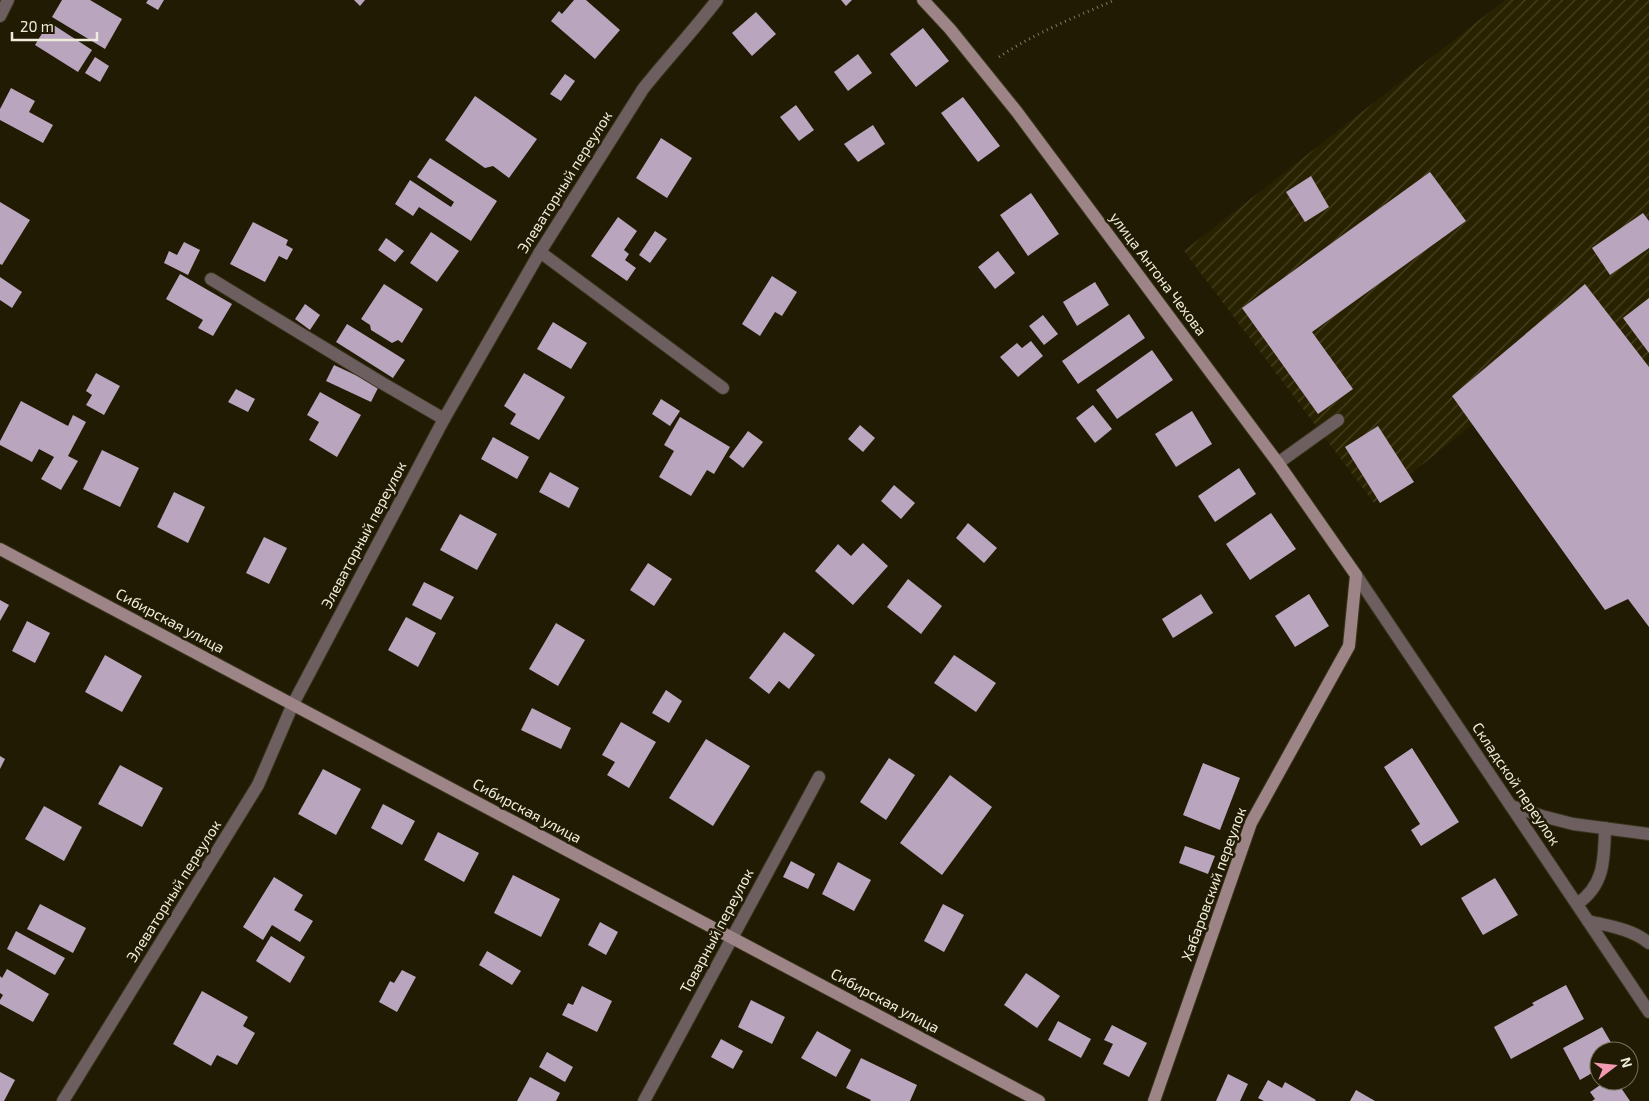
<svg xmlns="http://www.w3.org/2000/svg" width="1649" height="1101" font-family="'Exo 2',sans-serif">
  <style>
    .industrial { fill: url(#industrial-furrows) }
    .building { fill: #b9a5be }
    .lines { fill: none; stroke-linecap: round; stroke-linejoin: round }
    .lane-casing { stroke: #39341c; stroke-width: 14 }
    .street-casing { stroke: #39341c; stroke-width: 14 }
    .secondary-casing { stroke: #39341c; stroke-width: 14 }
    .path { stroke: #7e7a65; stroke-width: 3; stroke-dasharray: 1 4; stroke-linecap: butt }
    .lane { stroke: #6d5f60; stroke-width: 12 }
    .street { stroke: #6d5f60; stroke-width: 12 }
    .secondary { stroke: #9d8587; stroke-width: 12 }
    .labels { text-anchor: middle; stroke-width: 5; stroke-linejoin: round; paint-order: stroke }
    .street-label { font-size: 15px; fill: #efecdc; stroke: #201b02 }
  </style>
  <defs>
    <pattern id="industrial-furrows" width="10" height="10" patternUnits="userSpaceOnUse" patternTransform="scale(1.25)"><rect width="10" height="10" fill="#292200"/><path d="M-1 1l2-2M0 10L10 0M9 11l2-2" fill="none" stroke="#484225"/></pattern>
  </defs>
  <rect width="100%" height="100%" fill="#201b02"/>
  <polygon class="industrial" points="1505,0 1649,0 1649,616 1487,413 1374,503 1184,251"/>
  <g class="building">
    <polygon points="62,0 90,0 122,19 105,49 52,17"/>
    <polygon points="148,0 164,0 158,10 146,3"/>
    <polygon points="354,0 365,0 360,6"/>
    <polygon points="574,0 586,0 620,30 595,59 551,21 559,11 562,14"/>
    <polygon points="841,0 852,0 846,6"/>
    <polygon points="756,12 776,34 752,56 732,33"/>
    <polygon points="49,22 92,50 78,72 35,45"/>
    <polygon points="923,28 949,61 916,87 890,54"/>
    <polygon points="858,54 872,73 848,91 834,72"/>
    <polygon points="95,57 109,66 100,82 85,73"/>
    <polygon points="565,74 575,81 561,101 550,94"/>
    <polygon points="11,88 35,101 29,112 53,125 43,143 0,120 0,109"/>
    <polygon points="475,96 537,139 509,178 493,166 485,168 445,140"/>
    <polygon points="963,97 1000,146 978,162 941,113"/>
    <polygon points="796,105 814,130 799,141 780,117"/>
    <polygon points="873,125 885,144 858,162 844,144"/>
    <polygon points="661,138 692,158 667,198 636,178"/>
    <polygon points="430,158 497,201 471,241 419,207 413,216 395,204 410,180 451,207 454,202 417,177"/>
    <polygon points="1430,172 1466,221 1312,332 1353,389 1318,414 1242,308"/>
    <polygon points="1311,176 1329,207 1305,222 1286,192"/>
    <polygon points="1031,193 1059,234 1028,256 1000,215"/>
    <polygon points="0,202 30,220 2,265 0,264"/>
    <polygon points="1643,213 1649,221 1649,248 1610,275 1592,248"/>
    <polygon points="618,217 637,231 624,250 629,254 625,260 636,268 627,281 591,256"/>
    <polygon points="253,222 288,240 286,245 293,249 287,260 279,256 265,282 230,264"/>
    <polygon points="655,231 667,239 650,263 639,255"/>
    <polygon points="431,232 459,251 437,282 410,263"/>
    <polygon points="386,238 404,251 395,262 378,250"/>
    <polygon points="184,242 200,250 188,275 164,263 169,251 177,255"/>
    <polygon points="998,251 1015,273 995,289 978,267"/>
    <polygon points="180,274 232,304 213,336 198,328 203,320 166,299"/>
    <polygon points="772,276 797,292 782,316 775,312 760,336 742,324"/>
    <polygon points="0,277 22,292 12,308 0,300"/>
    <polygon points="1095,282 1109,305 1077,326 1063,302"/>
    <polygon points="384,284 423,309 402,343 398,340 392,343 371,330 370,325 361,319"/>
    <polygon points="1585,284 1649,367 1649,627 1628,599 1605,610 1452,396"/>
    <polygon points="1649,298 1649,353 1623,318"/>
    <polygon points="305,304 320,315 310,330 295,319"/>
    <polygon points="1129,314 1145,338 1078,384 1062,361"/>
    <polygon points="1043,315 1058,334 1044,345 1029,326"/>
    <polygon points="553,322 587,343 571,369 537,349"/>
    <polygon points="347,324 405,360 393,378 336,342"/>
    <polygon points="1031,341 1043,356 1018,377 1000,357 1017,343 1022,348"/>
    <polygon points="1152,350 1173,380 1117,419 1096,390"/>
    <polygon points="334,365 379,386 371,402 326,381"/>
    <polygon points="96,373 120,386 104,415 86,405 92,395 86,391"/>
    <polygon points="524,373 565,397 539,440 510,424 516,414 504,406"/>
    <polygon points="236,389 255,399 248,412 228,402"/>
    <polygon points="320,392 361,415 337,457 309,440 319,422 307,415"/>
    <polygon points="661,399 680,411 670,426 652,414"/>
    <polygon points="21,401 68,426 73,415 86,422 68,456 78,461 61,490 41,479 54,457 39,449 32,462 0,445 0,441"/>
    <polygon points="1093,405 1112,429 1095,443 1076,418"/>
    <polygon points="1192,411 1212,444 1176,467 1155,434"/>
    <polygon points="680,417 730,447 714,474 707,470 691,496 659,477 674,451 664,445"/>
    <polygon points="860,425 875,438 863,452 848,439"/>
    <polygon points="1378,426 1414,482 1380,503 1345,447"/>
    <polygon points="748,431 763,442 743,468 729,457"/>
    <polygon points="493,437 529,457 517,479 481,459"/>
    <polygon points="102,450 139,468 120,507 83,489"/>
    <polygon points="1239,468 1256,494 1215,522 1198,496"/>
    <polygon points="550,472 579,488 569,508 539,492"/>
    <polygon points="894,485 915,503 901,519 881,501"/>
    <polygon points="174,492 205,507 188,543 157,527"/>
    <polygon points="1271,513 1296,549 1250,580 1226,544"/>
    <polygon points="460,514 497,534 477,570 440,550"/>
    <polygon points="968,523 997,548 984,563 956,538"/>
    <polygon points="264,537 287,548 269,584 246,573"/>
    <polygon points="863,543 888,566 853,605 815,571 838,544 851,556"/>
    <polygon points="648,563 672,579 654,606 630,590"/>
    <polygon points="908,579 942,606 921,634 887,607"/>
    <polygon points="424,582 454,597 441,620 412,605"/>
    <polygon points="1201,594 1213,613 1173,638 1162,619"/>
    <polygon points="1309,594 1329,626 1295,647 1275,616"/>
    <polygon points="0,600 9,605 0,621"/>
    <polygon points="406,617 436,633 418,667 388,650"/>
    <polygon points="27,621 50,633 35,663 12,651"/>
    <polygon points="556,623 585,640 558,686 529,669"/>
    <polygon points="784,632 815,655 789,689 779,681 769,694 749,678"/>
    <polygon points="105,655 142,676 122,712 85,692"/>
    <polygon points="954,655 996,683 976,712 934,683"/>
    <polygon points="666,690 682,701 669,723 652,713"/>
    <polygon points="532,708 571,728 561,749 521,730"/>
    <polygon points="621,722 656,742 629,788 607,775 615,762 602,755"/>
    <polygon points="706,739 750,766 713,826 669,798"/>
    <polygon points="1412,748 1459,822 1421,846 1411,830 1420,824 1384,767"/>
    <polygon points="0,756 5,759 0,769"/>
    <polygon points="889,758 915,775 886,820 860,802"/>
    <polygon points="1203,763 1240,778 1220,830 1183,815"/>
    <polygon points="120,765 163,788 142,827 98,804"/>
    <polygon points="323,769 361,789 336,835 298,814"/>
    <polygon points="950,775 992,807 942,875 900,843"/>
    <polygon points="383,804 415,821 402,845 371,828"/>
    <polygon points="44,806 82,827 64,861 25,839"/>
    <polygon points="438,832 479,853 464,882 424,860"/>
    <polygon points="1185,846 1215,856 1208,874 1179,863"/>
    <polygon points="791,861 815,874 808,889 783,877"/>
    <polygon points="838,862 871,880 854,911 822,894"/>
    <polygon points="513,875 560,899 541,937 494,913"/>
    <polygon points="274,877 303,895 294,910 313,921 300,942 272,925 263,940 243,927"/>
    <polygon points="1495,878 1518,915 1483,935 1461,898"/>
    <polygon points="40,904 86,928 73,953 27,929"/>
    <polygon points="943,904 964,915 944,952 924,941"/>
    <polygon points="600,922 618,932 606,955 588,945"/>
    <polygon points="16,931 65,958 55,975 7,949"/>
    <polygon points="271,936 305,957 290,983 256,961"/>
    <polygon points="487,951 521,971 512,985 479,965"/>
    <polygon points="7,969 49,994 33,1022 0,1004 0,1000 3,995 0,993 0,976 2,978"/>
    <polygon points="402,970 416,977 397,1012 379,1002 390,981 394,983"/>
    <polygon points="1026,973 1060,996 1037,1028 1004,1005"/>
    <polygon points="1566,985 1584,1019 1511,1059 1494,1027 1534,1005 1532,1003"/>
    <polygon points="582,986 612,1001 597,1032 562,1015 568,1003 573,1005"/>
    <polygon points="202,991 248,1017 243,1026 255,1033 237,1065 217,1055 211,1066 173,1044"/>
    <polygon points="751,1000 785,1017 772,1044 738,1027"/>
    <polygon points="1058,1021 1091,1039 1081,1058 1048,1040"/>
    <polygon points="1112,1025 1147,1043 1129,1077 1103,1064 1113,1044 1104,1040"/>
    <polygon points="1602,1027 1616,1051 1599,1051 1599,1069 1580,1080 1563,1048"/>
    <polygon points="817,1031 851,1050 836,1077 801,1058"/>
    <polygon points="721,1039 743,1051 733,1069 711,1057"/>
    <polygon points="547,1052 573,1067 565,1082 539,1067"/>
    <polygon points="861,1058 917,1085 910,1101 870,1101 871,1100 846,1088"/>
    <polygon points="0,1072 15,1080 4,1101 0,1101"/>
    <polygon points="1228,1074 1248,1084 1240,1101 1216,1101"/>
    <polygon points="530,1077 560,1093 556,1101 517,1101"/>
    <polygon points="1268,1080 1282,1088 1285,1082 1316,1100 1315,1101 1264,1101 1258,1098"/>
    <polygon points="1606,1081 1614,1081 1615,1083 1617,1082 1630,1101 1592,1101 1595,1099 1590,1092"/>
    <polygon points="1356,1090 1375,1101 1350,1101"/>
  </g>
  <g class="lines">
    <g class="lane-casing">
      <g id="lane">
        <polyline points="211,279 382,383 444,419"/>
        <polyline points="1278,463 1338,420"/>
        <polyline points="1356,575 1649,1012"/>
        <polyline points="1511,806 1542,816 1573,824 1649,834"/>
        <path d="M1577 904C1605 885 1604 859 1605 828"/>
        <path d="M1588 921C1609 926 1632 929 1649 943"/>
        <polyline points="644,1101 819,777"/>
      </g>
    </g>
    <g class="street-casing">
      <g id="street">
        <polyline points="0,16 8,0"/>
        <polyline points="540,252 723,388"/>
        <path d="M63 1101 258 785 293 704 444 419 540 252 643 89C667 59 693 31 717 0"/>
      </g>
    </g>
    <g class="secondary-casing">
      <g id="secondary">
        <polyline points="923,0 950,29 1017,112 1278,463 1356,575 1349,646 1251,823 1154,1101"/>
        <polyline points="0,549 1039,1101"/>
      </g>
    </g>
    <path class="path" d="M999 57C1035 33 1075 17 1115 0"/>
    <use href="#lane" class="lane"/>
    <use href="#street" class="street"/>
    <use href="#secondary" class="secondary"/>
  </g>
  <g class="labels">
    <g class="street-label">
      <text transform="translate(565 182) rotate(-58)" y="5">Элеваторный переулок</text>
      <text transform="translate(1158 274) rotate(53)" y="5">улица Антона Чехова</text>
      <text transform="translate(364 535) rotate(-62)" y="5">Элеваторный переулок</text>
      <text transform="translate(170 621) rotate(28)" y="5">Сибирская улица</text>
      <text transform="translate(1516 784) rotate(56)" y="5">Складской переулок</text>
      <text transform="translate(527 811) rotate(28)" y="5">Сибирская улица</text>
      <text transform="translate(1214 884) rotate(-70)" y="5">Хабаровский переулок</text>
      <text transform="translate(174 891) rotate(-58)" y="5">Элеваторный переулок</text>
      <text transform="translate(717 931) rotate(-62)" y="5">Товарный переулок</text>
      <text transform="translate(885 1001) rotate(28)" y="5">Сибирская улица</text>
    </g>
  </g>
  <g transform="translate(1614 1066) rotate(74)"><circle r="24" fill="#201b02" stroke="#736f59"/>
  <path d="M0-4L9 19L0 12L-9 19Z" fill="#f19ab2"/>
  <text y="-8" font-size="14" font-weight="bold" text-anchor="middle" fill="#efecdc">N</text>
  </g>
  <path d="M12 32v8h85v-8" fill="none" stroke="#efecdc" stroke-width="2.5"/>
  <text x="20" y="32" font-size="15" fill="#efecdc" stroke="#201b02" stroke-width="4" paint-order="stroke">20 m</text>
</svg>
